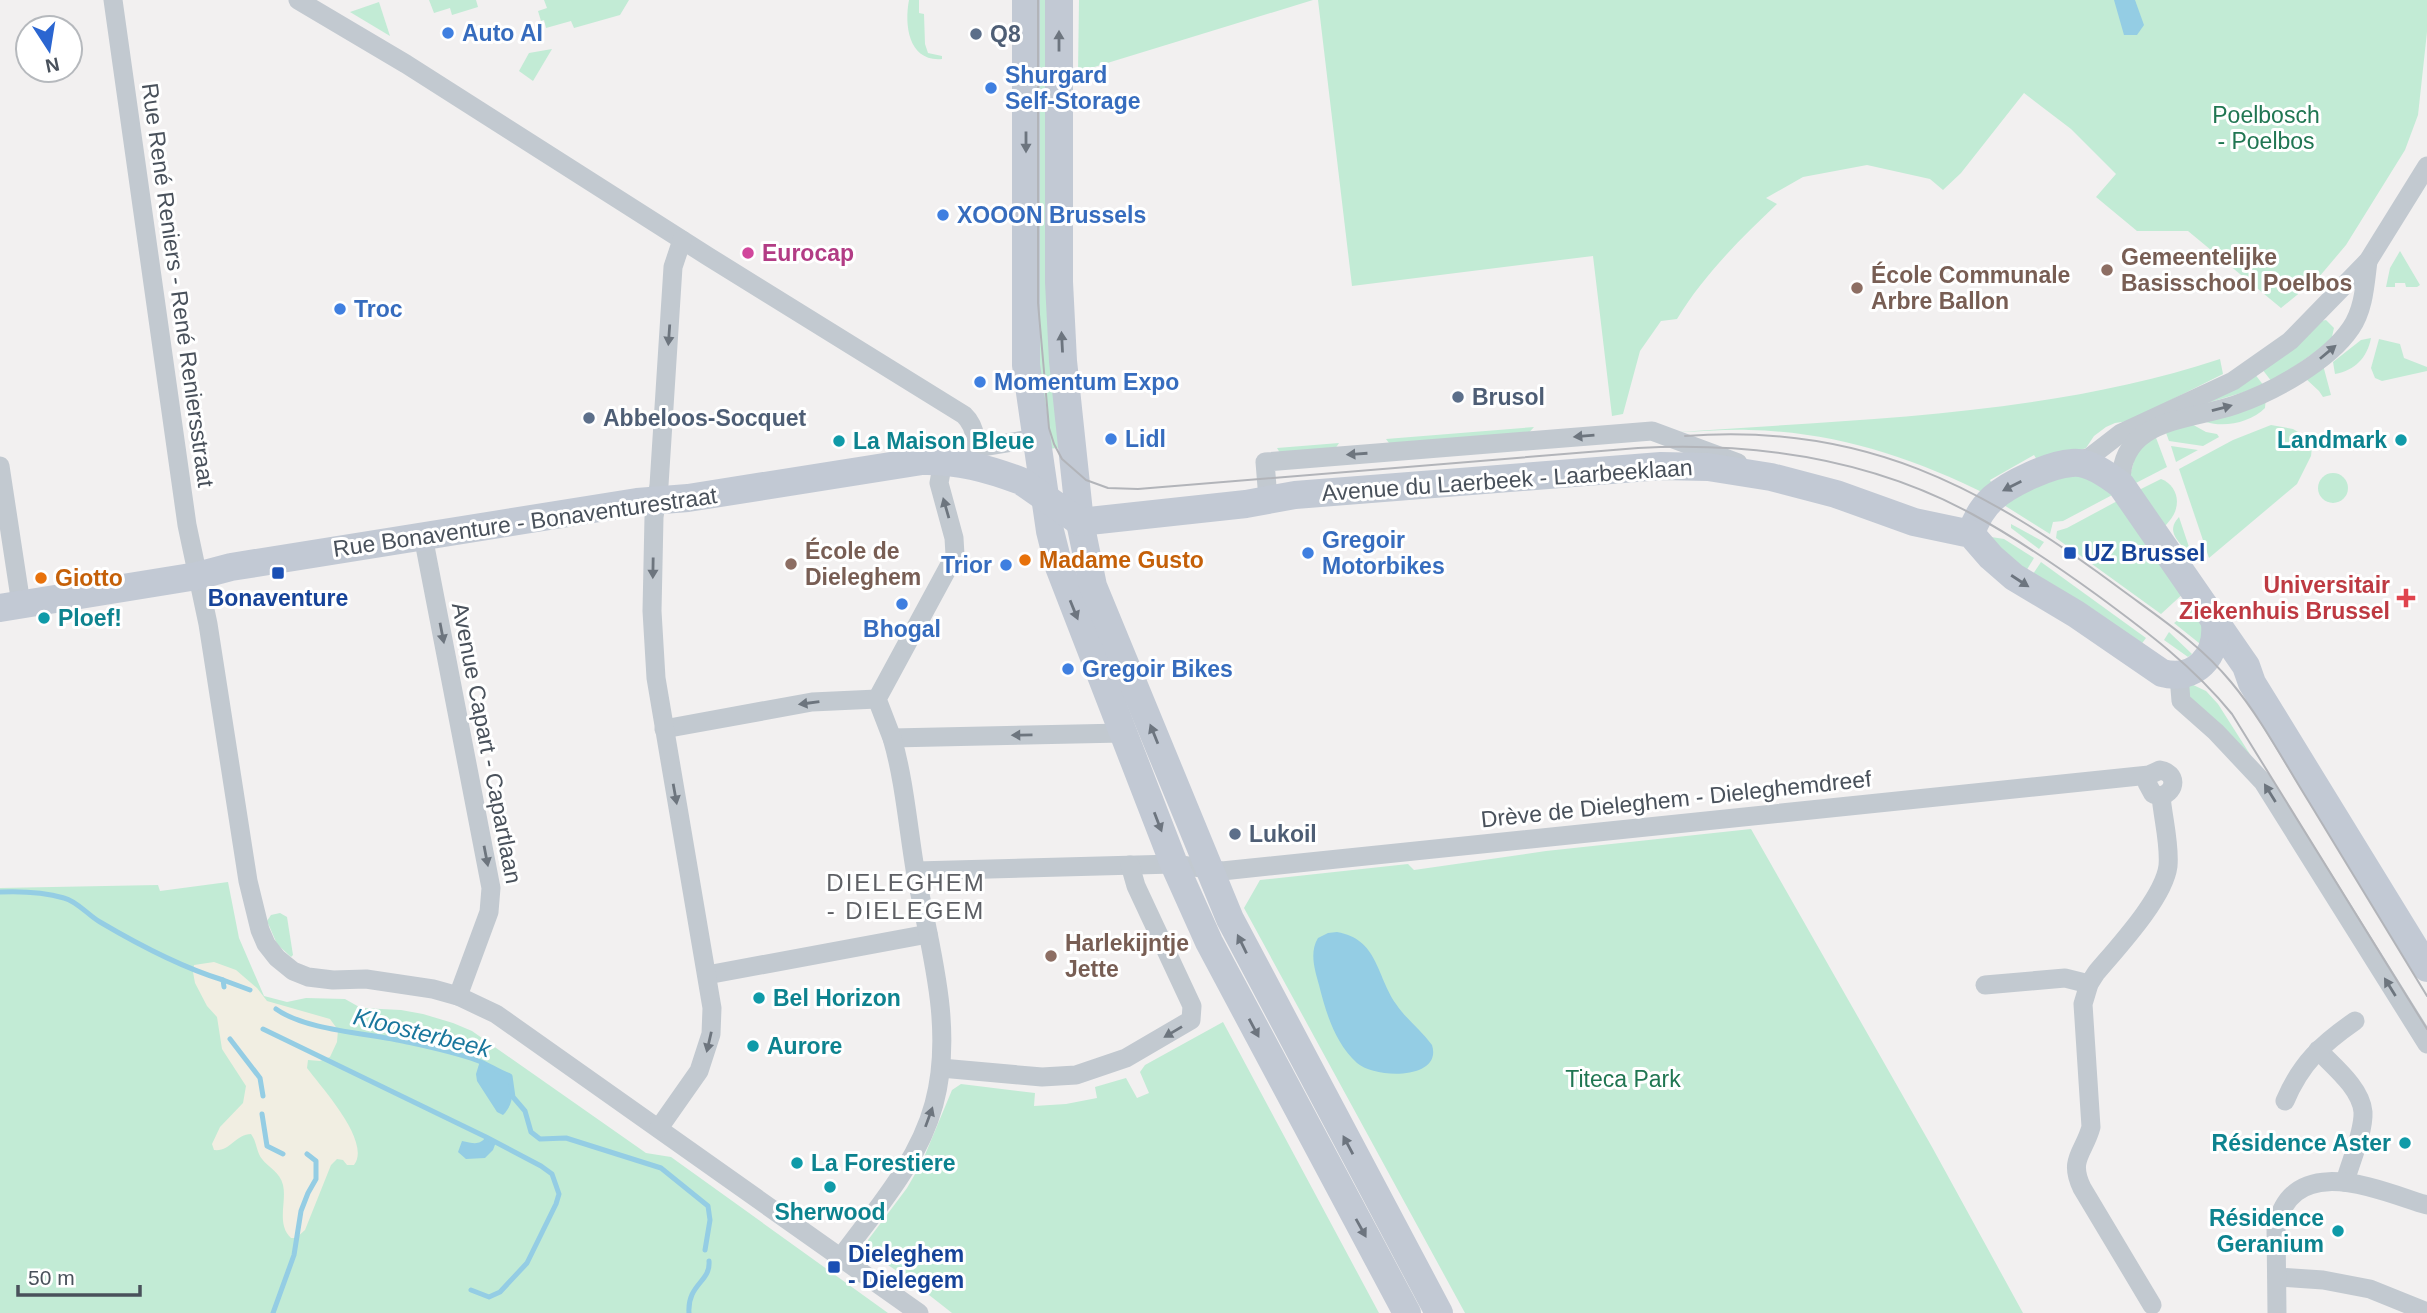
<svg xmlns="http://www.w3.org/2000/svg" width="2427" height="1313" font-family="Helvetica,sans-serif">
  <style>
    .green { fill: #c2ebd5 }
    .sand { fill: #f1eee2 }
    .water { fill: #94cde4 }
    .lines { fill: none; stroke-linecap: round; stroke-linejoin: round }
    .stream { stroke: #94cde4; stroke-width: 5 }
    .street { stroke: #c2c9d0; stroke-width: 19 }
    .secondary { stroke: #c2c9d4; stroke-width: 28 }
    .tram { stroke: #b2b4b9; stroke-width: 2 }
    .oneway { fill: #6d757f }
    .oneway2 { fill: #6d757e }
    .shop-dot { fill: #3f7fe0; stroke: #fff; stroke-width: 2.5 }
    .service-dot { fill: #5c6f8a; stroke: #fff; stroke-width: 2.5 }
    .hotel-dot { fill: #d1479c; stroke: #fff; stroke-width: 2.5 }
    .education-dot { fill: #8d6e63; stroke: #fff; stroke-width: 2.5 }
    .culture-dot { fill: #0f9aa8; stroke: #fff; stroke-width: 2.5 }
    .transit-dot { fill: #1a4fb4; stroke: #fff; stroke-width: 2.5 }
    .food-dot { fill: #e8710a; stroke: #fff; stroke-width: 2.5 }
    .health-dot { fill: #e0444e; stroke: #fff; stroke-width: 2.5 }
    .labels { text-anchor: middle; stroke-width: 6; stroke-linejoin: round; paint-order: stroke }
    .shop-label { font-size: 23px; font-weight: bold; fill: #366cbe; stroke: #fff; text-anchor: start }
    .service-label { font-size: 23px; font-weight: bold; fill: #4e5e75; stroke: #fff; text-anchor: start }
    .park-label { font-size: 23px; fill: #207652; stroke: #fff }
    .hotel-label { font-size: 23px; font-weight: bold; fill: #b23c85; stroke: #fff; text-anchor: start }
    .education-label { font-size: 23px; font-weight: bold; fill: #785e54; stroke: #fff; text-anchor: start }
    .street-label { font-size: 23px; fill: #49515b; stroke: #fff }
    .culture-label { font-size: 23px; font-weight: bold; fill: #0d838f; stroke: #fff; text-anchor: start }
    .transit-label { font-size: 23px; font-weight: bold; fill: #164399; stroke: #fff; text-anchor: start }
    .food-label { font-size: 23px; font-weight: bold; fill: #c56008; stroke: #fff; text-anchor: start }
    .health-label { font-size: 23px; font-weight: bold; fill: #be3a42; stroke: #fff; text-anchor: end }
    .neighbourhood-label { font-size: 24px; letter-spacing: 2px; fill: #5d5f64; stroke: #fff }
    .water-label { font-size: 24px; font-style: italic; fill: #1a779d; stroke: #fff }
  </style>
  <rect width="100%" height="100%" fill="#f2f0f0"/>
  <g class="green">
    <polygon points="429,0 476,0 478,7 452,15 450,8 434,13"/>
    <polygon points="544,0 629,0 620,15 574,28 571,21 546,28 544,20 541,21 538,11 547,8"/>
    <path d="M909 0H919V13L924 14 925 44 928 53 942 56V59C909 62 904 26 909 0Z"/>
    <polygon points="1034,0 1051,0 1066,447 1048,449 1038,387"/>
    <polygon points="1079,0 1313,0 1078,72"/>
    <path d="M1318 0H2427V32L2418 115 2405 150 2346 245 2319 277 2281 308 2188 231H2137L2096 197 2116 174 2071 129 2024 93 1961 173 1943 190 1930 179 1867 165 1803 177 1766 198 1777 204C1740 239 1703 276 1677 319L1661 321 1640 351 1623 414 1612 416 1593 256 1352 286Z"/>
    <polygon points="379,2 390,36 350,12"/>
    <polygon points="552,49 533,81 519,71 529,53"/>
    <polygon points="2400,251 2420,285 2417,287 2406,287 2405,283 2395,283 2395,287 2386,287 2390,268"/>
    <polygon points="2326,320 2334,328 2331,341 2272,382 2262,369 2321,321"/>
    <path d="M2371 338C2367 358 2355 370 2335 374L2333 362 2361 340Z"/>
    <polygon points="2379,339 2400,344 2404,358 2427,367 2427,371 2382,381 2375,378 2371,368"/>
    <path d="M2220 359 2223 374 2129 421 2115 423 2106 427 2094 436 2086 448 2040 465 2034 455 1990 480 1992 484 1988 495C1911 457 1836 432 1749 430 1726 429 1702 432 1679 432 1859 419 2047 416 2220 359Z"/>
    <polygon points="2323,365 2331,395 2323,397 2319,391 2305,378"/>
    <polygon points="2254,373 2264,386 2191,408"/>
    <path d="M2266 397 2265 408C2251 422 2225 428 2206 422Z"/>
    <polygon points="2188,422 2206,432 2217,434 2219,437 2203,446 2169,441 2165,430"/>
    <polygon points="2271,425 2293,429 2308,438 2312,447 2311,456 2297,484 2209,558 2179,469 2233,440"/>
    <polygon points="1534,427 1526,436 1392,447 1386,439"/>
    <polygon points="2155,435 2167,467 2130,486 2129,480 2137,449"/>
    <polygon points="1339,443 1333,452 1280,453 1277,448"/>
    <polygon points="2171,446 2198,450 2176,462"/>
    <polygon points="2079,472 2116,493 2063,521 2053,522 2050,534 1999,502 2005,497"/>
    <circle cx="2333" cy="488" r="15"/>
    <path d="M2161 479C2175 484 2181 500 2174 514 2171 520 2164 527 2159 532L2133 493Z"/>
    <polygon points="2121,499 2186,591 2161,614 2056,538 2057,531 2067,528"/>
    <path d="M2179 517 2192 556 2189 554C2179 541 2165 532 2179 517Z"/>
    <polygon points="2011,524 2044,542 2039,549 2011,528"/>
    <polygon points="1985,536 2004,539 2034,558 2023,576"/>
    <polygon points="2041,562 2146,638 2137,650 2029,580"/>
    <polygon points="2196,604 2203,616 2204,647 2174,623 2188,613"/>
    <polygon points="2169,632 2192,654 2188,657 2164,640"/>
    <polygon points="2189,683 2206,691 2218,704 2267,781 2186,699"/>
    <polygon points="1751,829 1932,1147 2023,1313 1465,1313 1244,908 1260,880 1408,864 1414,870 1546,851"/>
    <polygon points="228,882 239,938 264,996 287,1002 306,998 345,999 361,1008 401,1010 423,1014 453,1023 472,1031 646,1153 671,1157 888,1313 0,1313 0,888 158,885 160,891"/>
    <polygon points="280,913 287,917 293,955 291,957 277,944 267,921 271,915"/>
    <polygon points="1223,1022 1379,1313 952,1313 910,1280 869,1252 868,1240 907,1188 922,1162 952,1090 961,1084 1035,1093 1034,1106 1066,1104 1097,1098 1095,1087 1126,1078 1137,1098 1149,1093 1140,1072 1145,1065"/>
  </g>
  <path class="sand" d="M214 962 236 970 257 988 267 1001 330 1019 338 1030 337 1042 330 1057 320 1061 308 1060 307 1068C321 1087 372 1142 354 1165H347L343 1160 337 1159 331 1165 305 1230 296 1238H291C276 1224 287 1202 283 1185 280 1172 269 1168 262 1159 256 1151 257 1142 251 1134 236 1134 230 1152 214 1150L212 1144 220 1127 243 1103 246 1086 222 1049 217 1017 207 1006 195 983 193 972 194 965Z"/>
  <g class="water">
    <polygon points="2114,0 2135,0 2144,25 2137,35 2124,35"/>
    <path d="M1337 932C1378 939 1376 975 1396 1004 1406 1019 1421 1030 1432 1045 1443 1080 1375 1079 1357 1063 1335 1043 1326 1013 1319 985 1315 970 1309 953 1318 938L1328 933Z"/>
    <path d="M480 1061 496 1071 510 1076C514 1090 514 1104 503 1115L497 1112 477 1081 476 1074Z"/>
    <path d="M486 1137 496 1142 493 1150 485 1158 466 1159 458 1152 462 1141C473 1143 479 1146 486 1137Z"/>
  </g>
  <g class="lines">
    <g class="stream">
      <path d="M0 892C22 891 43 892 64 898 77 901 89 916 100 922 139 945 180 967 223 980L224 987"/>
      <polyline points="223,980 250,990"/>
      <path d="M276 1009C307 1031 369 1033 407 1042 430 1047 454 1052 476 1060 488 1064 498 1072 510 1076L513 1097 525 1111 531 1132 540 1139 566 1138 661 1168 708 1206 710 1220 705 1250"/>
      <polyline points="263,1029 486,1137 541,1166 552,1174 559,1194 556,1204 527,1263 500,1292 489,1297 471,1290"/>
      <polyline points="230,1039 260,1078 263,1096"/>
      <polyline points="262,1114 267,1146 283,1154"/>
      <polyline points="273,1313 294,1255 301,1211 308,1193 316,1179 316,1161 307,1154"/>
      <path d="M689 1313C687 1284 711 1282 709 1261"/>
    </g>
    <g class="street">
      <polyline points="113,0 187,525 208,624 248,881 260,930 266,944 277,958 293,971 308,977 333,980 366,979 433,989 458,996 496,1014 919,1313"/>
      <path d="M298 0 406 64 709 257 964 415C977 427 978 450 976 466"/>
      <polyline points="977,448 1036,438"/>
      <polyline points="2073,462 2090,457 2121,433 2233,381 2290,341 2368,261 2427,166"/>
      <polyline points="0,466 21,604"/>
      <path d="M2121 485C2119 418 2188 421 2235 405 2273 392 2328 362 2351 328 2364 309 2365 284 2368 261"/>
      <polyline points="1268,499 1265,462 1652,431 1738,463"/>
      <polyline points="423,536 491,888 489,912 458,996"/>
      <polyline points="2179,676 2181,701 2216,732 2263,782 2427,1044"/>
      <polyline points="664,729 812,702 877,699"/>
      <polyline points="892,738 1123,733"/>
      <path d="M916 871 1174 864 1222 871 2149 775 2160 770C2177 773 2177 791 2161 796L2153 794 2147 783 2149 775"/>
      <polyline points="707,975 928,934"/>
      <polyline points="1985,985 2065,978 2089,984"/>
      <path d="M2318 1050C2333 1066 2361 1088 2363 1112 2364 1132 2350 1163 2345 1182"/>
      <polyline points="941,1068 1042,1077 1076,1075 1126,1058 1191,1020 1192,1006 1136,886 1130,865"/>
      <path d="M2285 1101C2301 1063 2322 1044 2355 1021"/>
      <polyline points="659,1128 699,1071 711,1034 712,1008 656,678 652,611 654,517 659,485 673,267 682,240"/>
      <path d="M841 1257C876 1209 918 1163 934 1104 955 1027 929 945 915 869 908 827 904 778 892 738 887 725 882 712 877 699L955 555 954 538 939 483 943 461"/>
      <polyline points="2277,1277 2323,1280 2370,1289 2427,1312"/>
      <path d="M2152 1305 2082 1188C2068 1159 2084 1153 2091 1127L2083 1004 2089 984 2096 973C2117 948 2164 898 2168 866 2170 844 2163 819 2161 796"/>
      <path d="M2277 1313 2276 1227C2294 1151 2377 1190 2427 1205"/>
    </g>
    <g class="secondary">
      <polyline points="1026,0 1026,365 1050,531 1059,567 1174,864 1209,942 1407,1313"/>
      <polyline points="1059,0 1059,282 1063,361 1080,522 1093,586 1230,919 1439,1313"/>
      <path d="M1971 534C1975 521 1983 507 1993 498 2010 483 2051 464 2072 463 2089 461 2108 475 2121 485L2246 666 2252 683 2427 968"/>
      <path d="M0 608 197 576 231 567 637 502 688 498 922 461C957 460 989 469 1021 481L1080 522 1246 504 1295 495 1661 466 1708 467 1771 477 1836 494 1914 522 1971 534 1991 557 2014 577 2076 614 2162 673C2195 682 2218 656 2215 624"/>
    </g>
    <g class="tram">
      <path d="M1038 0V303L1049 428 1054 444 1062 459 1086 480 1108 488 1138 489 1638 448C1753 442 1869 458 1972 514 2016 538 2057 566 2097 595 2146 631 2193 666 2232 714L2427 1029"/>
      <path d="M1685 436C1863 422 1984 487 2122 590 2160 618 2201 645 2231 682 2261 718 2284 762 2309 802 2348 867 2388 931 2427 996"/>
    </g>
  </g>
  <defs><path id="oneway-solid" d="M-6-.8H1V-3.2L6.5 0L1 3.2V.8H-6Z" transform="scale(1.75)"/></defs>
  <g class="oneway">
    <use href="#oneway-solid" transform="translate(1059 41) rotate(-90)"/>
    <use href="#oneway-solid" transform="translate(1026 142) rotate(90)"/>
    <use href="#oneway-solid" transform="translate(1062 342) rotate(-93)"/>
    <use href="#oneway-solid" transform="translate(2012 486) rotate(153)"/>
    <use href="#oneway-solid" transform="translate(2020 581) rotate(33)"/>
    <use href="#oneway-solid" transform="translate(1074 610) rotate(68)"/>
    <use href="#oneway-solid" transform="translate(1154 734) rotate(-112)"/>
    <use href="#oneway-solid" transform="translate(1158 822) rotate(69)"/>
    <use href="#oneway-solid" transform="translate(1242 944) rotate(-116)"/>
    <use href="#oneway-solid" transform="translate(1254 1028) rotate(62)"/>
    <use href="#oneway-solid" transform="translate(1348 1145) rotate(-118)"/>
    <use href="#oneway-solid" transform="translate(1361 1228) rotate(61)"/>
  </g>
  <g class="oneway2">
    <use href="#oneway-solid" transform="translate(669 335) rotate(94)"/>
    <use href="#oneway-solid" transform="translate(2328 352) rotate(-40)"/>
    <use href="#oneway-solid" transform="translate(2222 408) rotate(-15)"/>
    <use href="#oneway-solid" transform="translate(1584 436) rotate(175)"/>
    <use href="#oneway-solid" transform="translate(1357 454) rotate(176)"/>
    <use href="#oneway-solid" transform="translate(946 508) rotate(-106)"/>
    <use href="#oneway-solid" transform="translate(653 568) rotate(91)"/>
    <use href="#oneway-solid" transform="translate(442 633) rotate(79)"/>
    <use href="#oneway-solid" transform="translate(809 703) rotate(172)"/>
    <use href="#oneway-solid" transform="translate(1022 735) rotate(179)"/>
    <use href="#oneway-solid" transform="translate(2270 793) rotate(-122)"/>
    <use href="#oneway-solid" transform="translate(675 794) rotate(80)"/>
    <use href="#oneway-solid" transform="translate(486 856) rotate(79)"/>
    <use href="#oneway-solid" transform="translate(2390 987) rotate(-122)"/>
    <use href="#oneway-solid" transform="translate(1173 1032) rotate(149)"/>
    <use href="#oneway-solid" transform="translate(709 1042) rotate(103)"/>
    <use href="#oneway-solid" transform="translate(929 1117) rotate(-70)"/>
  </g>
  <g class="shop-dot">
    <circle cx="448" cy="33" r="7"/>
    <circle cx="991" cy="88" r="7"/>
    <circle cx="943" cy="215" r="7"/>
    <circle cx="340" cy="309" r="7"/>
    <circle cx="980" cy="382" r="7"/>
    <circle cx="1111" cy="439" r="7"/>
    <circle cx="1308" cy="553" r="7"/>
    <circle cx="1006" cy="565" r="7"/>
    <circle cx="902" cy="604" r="7"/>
    <circle cx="1068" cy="669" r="7"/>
  </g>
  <g class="service-dot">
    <circle cx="976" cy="34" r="7"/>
    <circle cx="1458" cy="397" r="7"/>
    <circle cx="589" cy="418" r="7"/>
    <circle cx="1235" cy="834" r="7"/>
  </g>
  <circle class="hotel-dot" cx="748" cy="253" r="7"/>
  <g class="education-dot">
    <circle cx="2107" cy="270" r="7"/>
    <circle cx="1857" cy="288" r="7"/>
    <circle cx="791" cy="564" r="7"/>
    <circle cx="1051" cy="956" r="7"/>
  </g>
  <g class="culture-dot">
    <circle cx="2401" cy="440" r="7"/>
    <circle cx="839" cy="441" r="7"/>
    <circle cx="44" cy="618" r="7"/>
    <circle cx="759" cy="998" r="7"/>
    <circle cx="753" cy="1046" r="7"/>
    <circle cx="2405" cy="1143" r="7"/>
    <circle cx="797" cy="1163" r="7"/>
    <circle cx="830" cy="1187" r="7"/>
    <circle cx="2338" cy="1231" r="7"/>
  </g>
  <g class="transit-dot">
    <rect x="2063" y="546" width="14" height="14" rx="3.5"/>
    <rect x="271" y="566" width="14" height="14" rx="3.5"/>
    <rect x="827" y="1260" width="14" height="14" rx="3.5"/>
  </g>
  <g class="food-dot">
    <circle cx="1025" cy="560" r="7"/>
    <circle cx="41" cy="578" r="7"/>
  </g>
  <path class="health-dot" d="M2402.5 587.5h7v7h7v7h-7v7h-7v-7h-7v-7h7z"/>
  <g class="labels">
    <g class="shop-label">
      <text x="462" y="41">Auto AI</text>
      <text x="1005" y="83">Shurgard<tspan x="1005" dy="26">Self-Storage</tspan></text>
      <text x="957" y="223">XOOON Brussels</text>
      <text x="354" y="317">Troc</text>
      <text x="994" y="390">Momentum Expo</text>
      <text x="1125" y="447">Lidl</text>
      <text x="1322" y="548">Gregoir<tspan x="1322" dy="26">Motorbikes</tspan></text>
      <text x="992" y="573" text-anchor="end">Trior</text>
      <text x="902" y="637" text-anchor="middle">Bhogal</text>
      <text x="1082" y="677">Gregoir Bikes</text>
    </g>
    <g class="service-label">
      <text x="990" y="42">Q8</text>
      <text x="1472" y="405">Brusol</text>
      <text x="603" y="426">Abbeloos-Socquet</text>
      <text x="1249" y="842">Lukoil</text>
    </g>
    <g class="park-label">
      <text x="2266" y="123">Poelbosch<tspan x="2266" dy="26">- Poelbos</tspan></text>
      <text x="1623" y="1087">Titeca Park</text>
    </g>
    <g class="hotel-label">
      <text x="762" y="261">Eurocap</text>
    </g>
    <g class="education-label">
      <text x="2121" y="265">Gemeentelijke<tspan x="2121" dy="26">Basisschool Poelbos</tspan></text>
      <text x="1871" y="283">École Communale<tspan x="1871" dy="26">Arbre Ballon</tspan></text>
      <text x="805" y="559">École de<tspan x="805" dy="26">Dieleghem</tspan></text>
      <text x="1065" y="951">Harlekijntje<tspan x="1065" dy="26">Jette</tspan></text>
    </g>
    <g class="street-label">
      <text transform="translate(178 285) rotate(82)" y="8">Rue René Reniers - René Reniersstraat</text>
      <text transform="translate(1507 480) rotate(-4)" y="8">Avenue du Laerbeek - Laarbeeklaan</text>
      <text transform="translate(525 522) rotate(-8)" y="8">Rue Bonaventure - Bonaventurestraat</text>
      <text transform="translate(487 743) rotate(79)" y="8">Avenue Capart - Capartlaan</text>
      <text transform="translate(1676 799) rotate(-6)" y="8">Drève de Dieleghem - Dieleghemdreef</text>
    </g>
    <g class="culture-label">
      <text x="2387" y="448" text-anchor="end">Landmark</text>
      <text x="853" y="449">La Maison Bleue</text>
      <text x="58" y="626">Ploef!</text>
      <text x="773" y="1006">Bel Horizon</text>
      <text x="767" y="1054">Aurore</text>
      <text x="2391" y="1151" text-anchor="end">Résidence Aster</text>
      <text x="811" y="1171">La Forestiere</text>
      <text x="830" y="1220" text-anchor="middle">Sherwood</text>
      <text x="2324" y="1226" text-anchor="end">Résidence<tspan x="2324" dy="26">Geranium</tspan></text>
    </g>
    <g class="transit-label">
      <text x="2084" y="561">UZ Brussel</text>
      <text x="278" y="606" text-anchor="middle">Bonaventure</text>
      <text x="848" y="1262">Dieleghem<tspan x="848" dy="26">- Dielegem</tspan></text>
    </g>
    <g class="food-label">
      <text x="1039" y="568">Madame Gusto</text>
      <text x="55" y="586">Giotto</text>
    </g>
    <g class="health-label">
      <text x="2390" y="593">Universitair<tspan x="2390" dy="26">Ziekenhuis Brussel</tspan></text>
    </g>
    <g class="neighbourhood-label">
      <text x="906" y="891">DIELEGHEM<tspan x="906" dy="28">- DIELEGEM</tspan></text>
    </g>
    <g class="water-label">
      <text transform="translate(422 1033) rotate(14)" y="8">Kloosterbeek</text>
    </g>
  </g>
  <g transform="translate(49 49) rotate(168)"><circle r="33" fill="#ffffff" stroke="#b6b9bd" stroke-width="2"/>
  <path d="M0-5L12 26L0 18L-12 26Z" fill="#2b66d1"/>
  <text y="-10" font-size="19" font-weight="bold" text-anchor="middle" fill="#49515b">N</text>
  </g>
  <path d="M18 1285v10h122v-10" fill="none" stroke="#49515b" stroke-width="3.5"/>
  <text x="28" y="1285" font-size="21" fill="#49515b" stroke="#ffffff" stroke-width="5" paint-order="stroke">50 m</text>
</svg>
